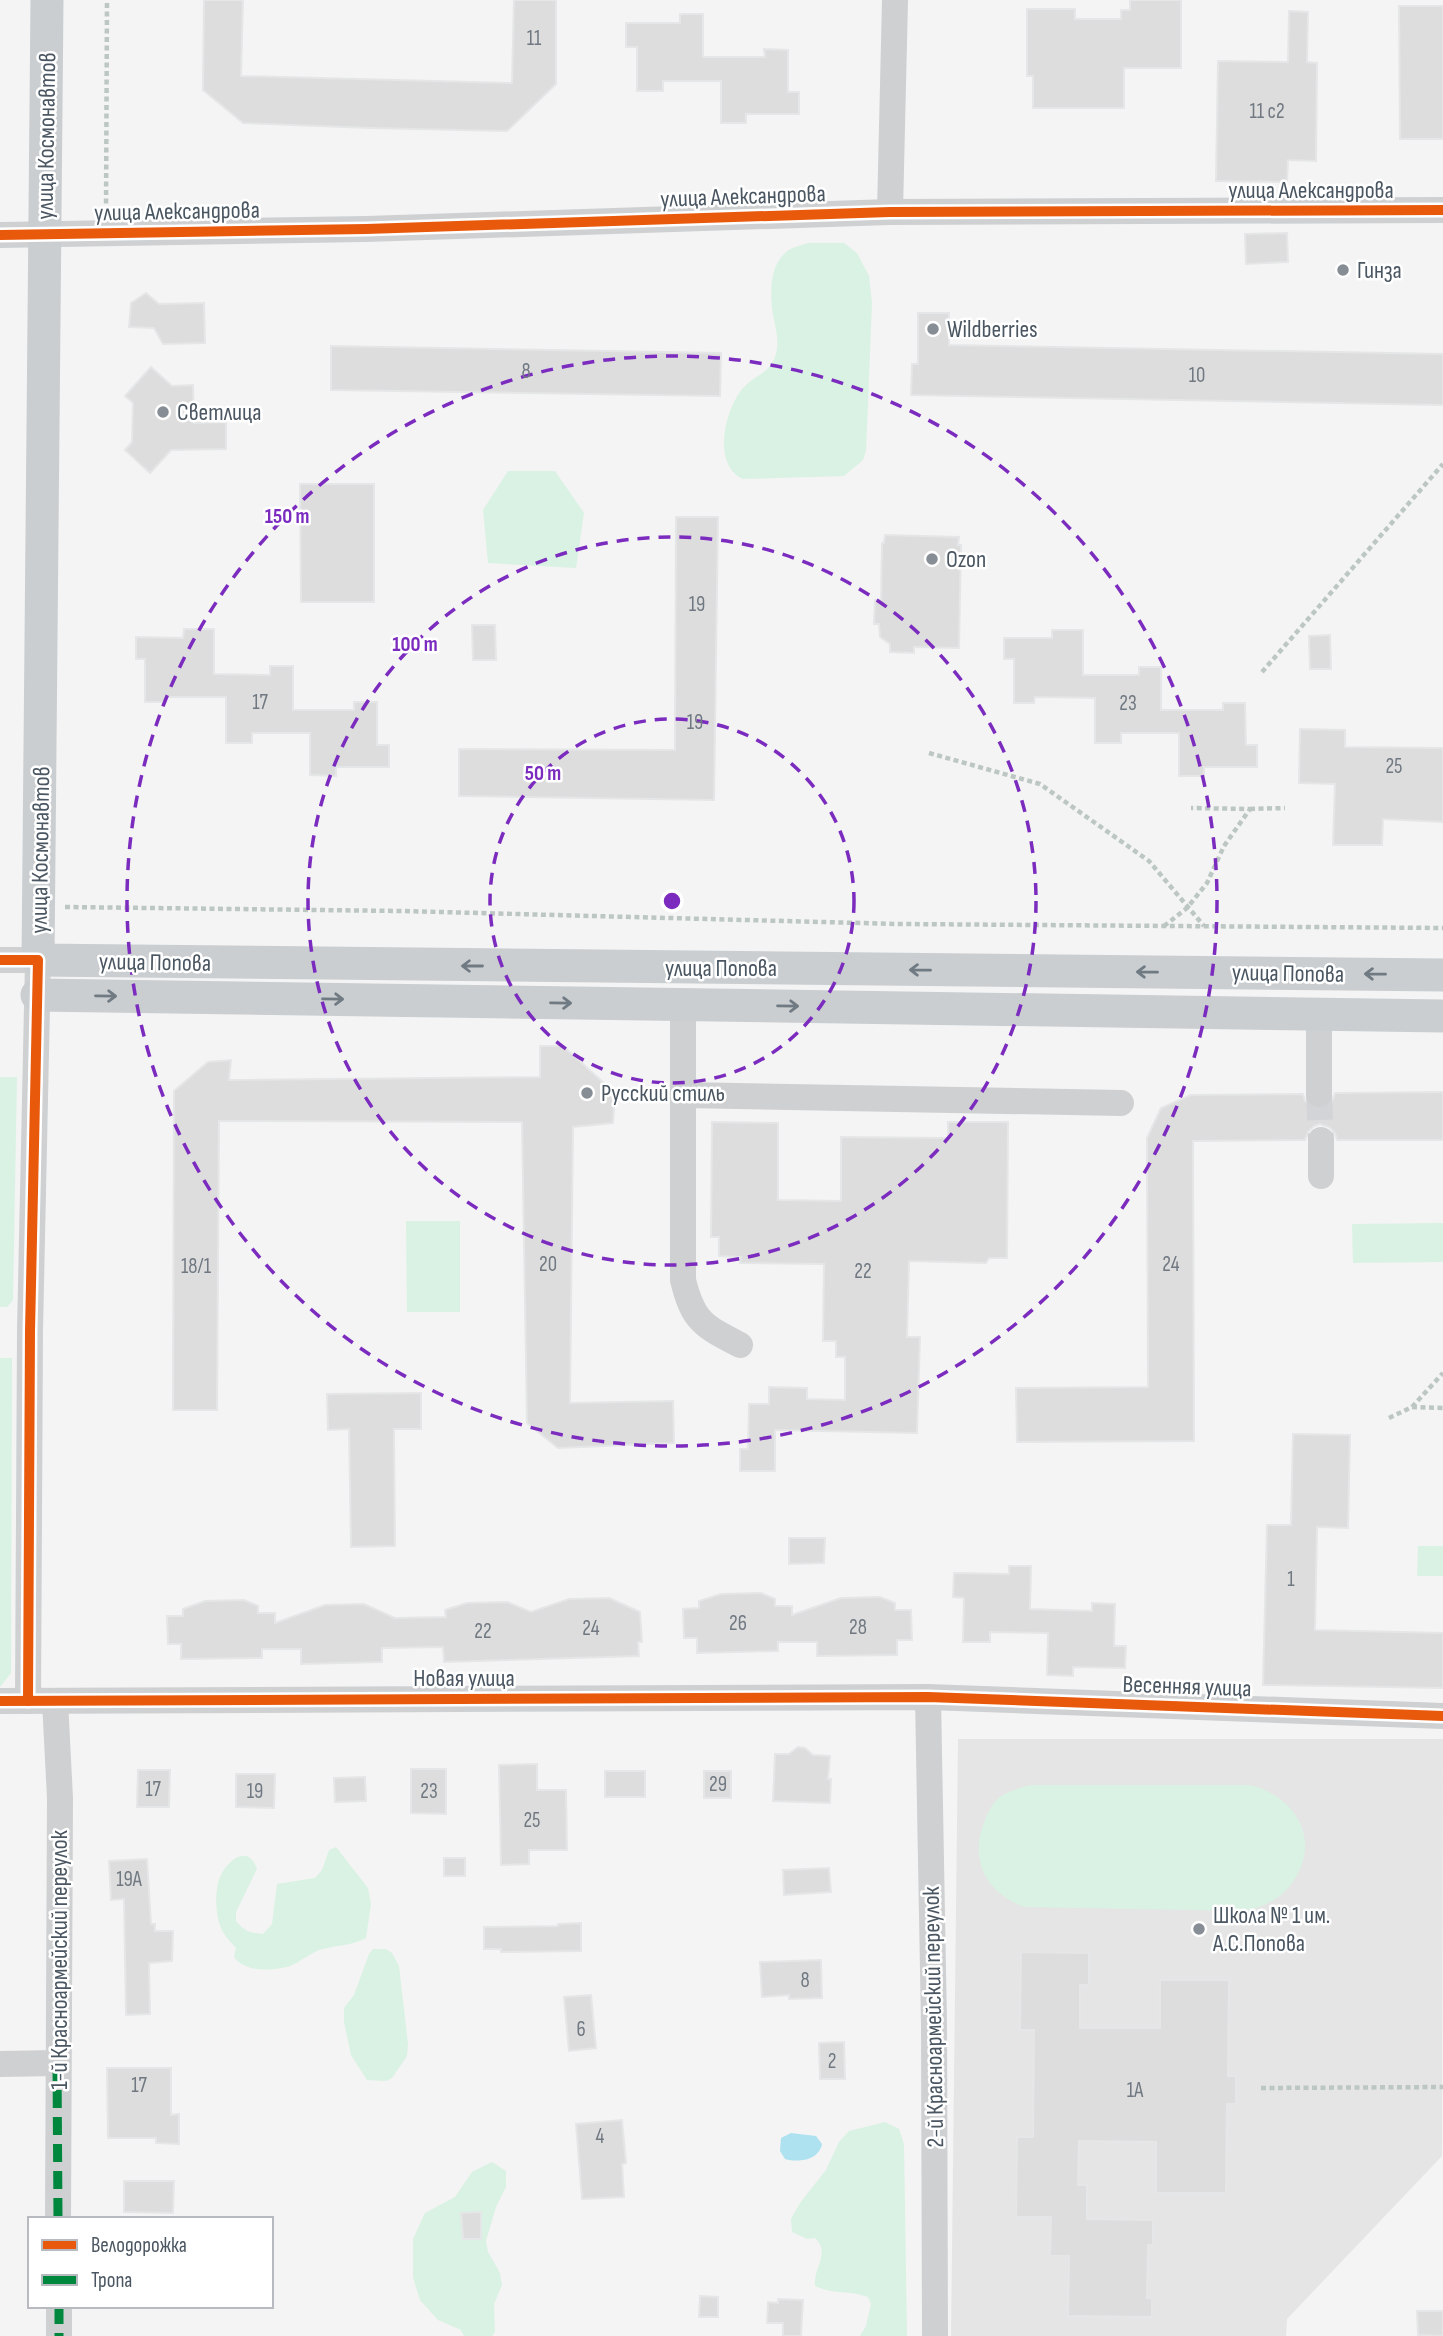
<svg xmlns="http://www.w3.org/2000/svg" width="1443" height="2336" font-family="'Sofia Sans Condensed',sans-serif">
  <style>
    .education { fill: #e6e5e6 }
    .green { fill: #d9f2e3 }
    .water { fill: #aee2f0 }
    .building { fill: #ddddde; stroke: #e5e6e7; stroke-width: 2 }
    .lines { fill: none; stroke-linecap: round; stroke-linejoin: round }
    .minor-tunnel { stroke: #d2d4d7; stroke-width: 26; stroke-dasharray: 26 13; stroke-linecap: butt }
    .path { stroke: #bcc7c4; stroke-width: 4.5; stroke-dasharray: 5 3.5; stroke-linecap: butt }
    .minor { stroke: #ced0d2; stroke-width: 26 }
    .major { stroke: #caced1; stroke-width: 33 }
    .quiet { stroke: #00873e; stroke-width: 9; stroke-dasharray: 18 9; stroke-linecap: butt }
    .cycleway-casing { stroke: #fff; stroke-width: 15 }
    .cycleway { stroke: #e8590c; stroke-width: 10 }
    .oneway { stroke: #707a83 }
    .ring { fill: none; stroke: #7b2cbf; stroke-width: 3.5; stroke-dasharray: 12 9 }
    .poi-dot { fill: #868d94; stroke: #fff; stroke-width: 2.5 }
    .labels { text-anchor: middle; stroke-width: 5; stroke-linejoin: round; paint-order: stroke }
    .number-label { font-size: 21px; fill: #707881 }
    .street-label { font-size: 24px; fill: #4a5661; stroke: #fff }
    .poi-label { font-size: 24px; fill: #4a5661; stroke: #fff; text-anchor: start }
    .centre { fill: #7b2cbf; stroke: #fff; stroke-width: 3.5 }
    .ring-label { font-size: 21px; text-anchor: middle; font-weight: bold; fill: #7b2cbf; stroke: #fff; stroke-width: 5; stroke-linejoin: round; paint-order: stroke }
  </style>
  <rect width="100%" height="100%" fill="#f4f4f4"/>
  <polygon class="education" points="958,1739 1443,1739 1442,2156 1287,2319 1286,2336 951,2336"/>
  <g class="green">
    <path d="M808 243H844L857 253 869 276 872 303 866 451 863 460 844 476 743 479C711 465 725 406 745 386 756 375 769 373 775 357 780 343 776 329 773 315 770 295 769 269 784 254 790 247 800 246 808 243Z"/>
    <polygon points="508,471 555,471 584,513 576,568 488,563 483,510"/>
    <polygon points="0,1077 17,1077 13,1300 7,1307 0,1307"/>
    <polygon points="406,1221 460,1221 460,1312 407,1312"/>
    <polygon points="1443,1223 1443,1262 1353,1263 1352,1224"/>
    <polygon points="0,1358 12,1358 11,1673 0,1687"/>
    <polygon points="1418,1546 1443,1546 1443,1576 1417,1576"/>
    <path d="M1030 1785H1249C1298 1796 1324 1844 1289 1887 1279 1900 1262 1906 1248 1911L1024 1907C988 1893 970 1864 983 1825 987 1815 991 1804 1000 1797 1007 1791 1021 1788 1030 1785Z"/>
    <path d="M336 1847 368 1888 371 1904 366 1938C352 1946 335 1945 319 1950 309 1954 300 1962 290 1966 273 1971 246 1973 234 1957L236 1948C232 1943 225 1937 222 1930 215 1916 214 1889 221 1875 230 1858 249 1845 257 1869L236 1912V1921C244 1931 250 1933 263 1934L272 1924 277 1884 315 1878 322 1870 329 1850Z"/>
    <polygon points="373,1949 386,1949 392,1953 399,1966 408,2044 407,2056 392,2078 386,2081 367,2080 351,2055 344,2022 344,2008 354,1995 369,1954"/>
    <path d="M885 2122 899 2129 904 2144 907 2336H860L866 2326 871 2304 868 2297C850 2290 833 2295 815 2286 813 2268 831 2253 815 2238L807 2239 792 2232 791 2219 800 2203 826 2170 839 2142 849 2131Z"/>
    <polygon points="492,2162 506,2171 506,2187 496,2207 486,2241 488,2252 500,2273 502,2285 494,2304 495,2332 492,2336 464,2336 461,2330 438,2320 420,2300 413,2277 413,2239 425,2213 455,2197 472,2172"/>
  </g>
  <path class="water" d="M791 2133 816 2136 822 2144C819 2160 799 2163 785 2159L780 2151 781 2138Z"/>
  <g class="building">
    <polygon points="204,0 243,0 241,76 512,83 514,0 556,0 556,84 507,131 370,128 243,123 203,90"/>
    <polygon points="1130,0 1181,0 1181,68 1124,68 1124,108 1033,108 1033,76 1027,76 1027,9 1075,9 1075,19 1121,19 1121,10 1130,10"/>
    <polygon points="1399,6 1443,6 1443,139 1400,139"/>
    <polygon points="1289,11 1308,12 1307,62 1317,63 1316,161 1288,160 1287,182 1216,181 1218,61 1288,62"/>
    <polygon points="680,14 703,14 703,57 765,57 764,49 788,50 788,92 799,92 799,114 746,114 746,123 721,123 721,81 663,81 663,91 637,91 637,47 626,47 626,23 680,23"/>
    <polygon points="1287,233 1288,262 1246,264 1245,234"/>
    <polygon points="146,293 159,304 204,303 205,343 163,344 154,328 129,327 131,303"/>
    <polygon points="918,313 949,313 949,345 1443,354 1443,405 911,395 912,364 918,364"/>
    <polygon points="331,346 721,353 720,396 331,390"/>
    <polygon points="151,367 172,386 193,385 194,423 226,422 226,449 171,450 150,473 125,450 132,442 133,403 125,396"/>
    <polygon points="300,484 374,484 374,602 301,602"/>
    <polygon points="676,517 718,517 714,800 459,796 459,749 675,750"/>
    <polygon points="885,535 959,537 958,545 961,545 959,648 914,647 914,653 890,652 890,644 880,637 879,624 874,624 875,600 881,600 882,543 884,543"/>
    <polygon points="472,625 495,625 496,660 473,660"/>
    <polygon points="184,629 214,629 214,674 270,675 270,666 293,666 293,710 354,710 354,702 377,702 377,745 389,745 389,767 336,767 336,776 310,775 310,733 252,733 252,743 226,743 226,697 166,697 166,702 145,702 145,659 136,659 136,637 183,638"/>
    <polygon points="1052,630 1083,630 1083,675 1139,675 1139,667 1161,667 1161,710 1223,710 1223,703 1245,703 1246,745 1257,745 1257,767 1204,767 1204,776 1179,776 1179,733 1121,733 1121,743 1095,743 1095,698 1035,697 1034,703 1014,703 1014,659 1004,659 1004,638 1052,638"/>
    <polygon points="1330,635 1331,669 1310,669 1309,636"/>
    <polygon points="1300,729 1345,730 1345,747 1443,748 1443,822 1383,819 1382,845 1333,845 1335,784 1299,783"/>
    <polygon points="540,1046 563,1046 615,1093 613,1123 573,1127 570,1403 673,1401 674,1443 558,1448 527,1423 522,1122 219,1121 217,1410 173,1410 174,1091 208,1062 231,1060 229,1080 540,1077"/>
    <polygon points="1443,1092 1443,1140 1337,1140 1335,1133 1329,1127 1320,1124 1314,1126 1308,1132 1305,1140 1193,1141 1194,1441 1017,1442 1016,1388 1148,1387 1147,1138 1161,1108 1191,1095 1303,1094 1305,1101 1311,1107 1320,1110 1326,1108 1332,1102 1335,1093"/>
    <polygon points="712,1122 778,1123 778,1200 841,1201 841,1137 948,1138 948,1122 1008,1122 1007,1258 989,1258 986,1263 909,1261 907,1337 920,1337 917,1433 775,1430 775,1471 740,1471 740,1449 748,1449 749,1404 769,1404 769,1387 807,1388 807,1399 845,1400 845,1357 836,1357 836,1341 823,1341 824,1264 740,1263 741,1257 719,1256 719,1237 711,1237"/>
    <polygon points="421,1393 421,1429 394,1429 395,1546 351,1547 349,1429 328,1430 327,1394"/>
    <polygon points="1293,1434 1350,1435 1348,1528 1317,1527 1315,1630 1443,1633 1443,1688 1263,1685 1267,1525 1291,1525"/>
    <polygon points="789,1538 825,1538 824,1563 789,1564"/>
    <polygon points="1009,1566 1031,1566 1030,1609 1092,1611 1092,1603 1115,1604 1114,1646 1126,1646 1125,1668 1073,1667 1073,1676 1047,1675 1048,1633 990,1632 990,1642 963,1642 964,1598 953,1597 954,1573 1009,1574"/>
    <polygon points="761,1593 775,1599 775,1606 792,1606 792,1615 841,1598 880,1597 895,1603 895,1610 911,1610 912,1640 897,1640 897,1655 817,1656 817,1642 778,1642 778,1651 697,1653 697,1638 684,1638 683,1609 699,1608 699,1601 721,1594"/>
    <polygon points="609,1598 640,1612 642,1642 638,1642 639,1656 444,1662 443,1647 382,1648 382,1662 301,1664 301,1649 262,1649 262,1658 181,1659 181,1644 168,1644 167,1616 183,1616 183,1609 205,1601 244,1600 258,1606 258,1613 275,1613 275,1623 325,1605 364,1604 395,1618 446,1617 445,1610 467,1603 507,1602 531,1612 569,1599"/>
    <polygon points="798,1747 805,1748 813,1755 830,1756 828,1779 831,1779 830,1803 773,1801 775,1754 789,1754"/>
    <polygon points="537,1764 537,1790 566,1790 567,1850 529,1850 529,1864 501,1865 499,1765"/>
    <polygon points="411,1769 446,1769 446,1814 411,1813"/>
    <polygon points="138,1770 170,1770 169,1807 137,1807"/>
    <rect x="605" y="1771" width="40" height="26"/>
    <rect x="704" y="1771" width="27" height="27"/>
    <polygon points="236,1774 275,1774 274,1808 236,1807"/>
    <polygon points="365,1777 366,1801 335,1802 334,1778"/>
    <rect x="444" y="1858" width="21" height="18"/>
    <polygon points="147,1859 151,1924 155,1924 155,1931 173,1931 172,1961 149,1963 150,2014 126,2015 124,1899 111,1900 109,1861"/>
    <polygon points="829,1868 831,1892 784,1895 783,1870"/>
    <polygon points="581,1923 581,1951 501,1952 501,1949 484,1949 484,1927 558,1926 558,1924"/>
    <polygon points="1021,1952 1089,1953 1089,1985 1080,1985 1080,2028 1160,2028 1160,1980 1229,1980 1228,2076 1236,2076 1236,2104 1227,2104 1226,2193 1156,2193 1156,2142 1079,2141 1078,2185 1087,2185 1087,2219 1153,2220 1153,2245 1148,2245 1147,2298 1152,2298 1152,2317 1068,2316 1069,2256 1050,2256 1051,2217 1016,2217 1017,2137 1033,2137 1034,2030 1020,2030"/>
    <polygon points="821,1960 822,1998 789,1999 789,1995 762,1997 760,1962"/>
    <polygon points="591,1995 596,2048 569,2051 564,1997"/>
    <polygon points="844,2042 845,2079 820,2079 819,2043"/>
    <polygon points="107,2068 171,2068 171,2115 179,2114 179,2144 156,2143 156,2138 108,2138"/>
    <polygon points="622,2120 626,2163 622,2164 624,2197 582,2199 576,2124"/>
    <polygon points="124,2181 174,2181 173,2213 124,2212"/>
    <polygon points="481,2212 481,2239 463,2239 461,2213"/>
    <polygon points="700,2296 718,2297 718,2317 699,2317"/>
    <polygon points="778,2299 803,2300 801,2336 783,2336 783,2323 767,2323 768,2302 778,2303"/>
    <polygon points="1417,2311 1443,2311 1443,2336 1418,2335"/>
  </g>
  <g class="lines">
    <polyline class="minor-tunnel" points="1319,1094 1321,1140"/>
    <g class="path">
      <polyline points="106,212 107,0"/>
      <polyline points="1262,672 1443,464"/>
      <polyline points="929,753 1040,784 1149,861 1204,926"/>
      <polyline points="1250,809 1285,808"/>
      <polyline points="65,907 402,911 899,924 1443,928"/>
      <polyline points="1164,926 1187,908 1207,883 1224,846 1250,809 1191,808"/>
      <polyline points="1412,1407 1443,1408"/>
      <polyline points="1389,1418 1412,1407 1443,1373"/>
      <polyline points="1261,2088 1443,2087"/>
    </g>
    <g class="minor">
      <polyline points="890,212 895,0"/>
      <polyline points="0,235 366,229 890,212 1443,210"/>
      <polyline points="0,960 38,960 30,1331 28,1701"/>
      <path d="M683 1004V1280C693 1321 703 1326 740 1345"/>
      <polyline points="1319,1014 1319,1094"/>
      <polyline points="682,1095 1121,1103"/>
      <polyline points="1321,1140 1321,1176"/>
      <polyline points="928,1697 934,2024 935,2336"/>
      <polyline points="0,1701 928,1697 1443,1716"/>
      <polyline points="55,1701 60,1798 58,2219"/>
      <polyline points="0,2064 57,2063"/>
      <polyline points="59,2306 59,2336"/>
    </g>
    <g class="major">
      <polyline points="47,0 38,960 1443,975"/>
      <polyline points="37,995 1443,1016"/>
    </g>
    <g class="quiet">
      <polyline points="57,2063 58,2219"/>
      <polyline points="59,2306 59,2336"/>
    </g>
    <g class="cycleway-casing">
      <g id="cycleway">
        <polyline points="0,235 366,229 890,212 1443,210"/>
        <polyline points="0,960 38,960 30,1331 28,1701"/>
        <polyline points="0,1701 928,1697 1443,1716"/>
      </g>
    </g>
    <use href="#cycleway" class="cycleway"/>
  </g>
  <defs><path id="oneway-shaft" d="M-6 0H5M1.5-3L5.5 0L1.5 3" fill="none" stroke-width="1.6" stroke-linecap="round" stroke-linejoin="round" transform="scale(1.75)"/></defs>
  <g class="oneway">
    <use href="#oneway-shaft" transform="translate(472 966) rotate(-180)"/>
    <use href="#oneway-shaft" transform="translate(920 970) rotate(-179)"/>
    <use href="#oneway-shaft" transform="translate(1147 972) rotate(-179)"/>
    <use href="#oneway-shaft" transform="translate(1375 974) rotate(-179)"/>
    <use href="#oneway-shaft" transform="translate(106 996) rotate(1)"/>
    <use href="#oneway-shaft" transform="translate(333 999) rotate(1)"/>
    <use href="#oneway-shaft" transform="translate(561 1003) rotate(1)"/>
    <use href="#oneway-shaft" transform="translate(788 1006) rotate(1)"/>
  </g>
  <g class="ring">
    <circle cx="672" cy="901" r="182"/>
    <circle cx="672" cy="901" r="364"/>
    <circle cx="672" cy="901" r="545"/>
  </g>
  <g class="poi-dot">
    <circle cx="1343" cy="270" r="7"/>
    <circle cx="933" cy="329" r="7"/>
    <circle cx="163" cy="412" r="7"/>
    <circle cx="932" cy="559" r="7"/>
    <circle cx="587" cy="1093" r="7"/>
    <circle cx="1199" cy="1929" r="7"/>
  </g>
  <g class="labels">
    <g class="number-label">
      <text x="534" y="45">11</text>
      <text x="1267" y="118">11 с2</text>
      <text x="526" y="378">8</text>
      <text x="1197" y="382">10</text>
      <text x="697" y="611">19</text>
      <text x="260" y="709">17</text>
      <text x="1128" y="710">23</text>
      <text x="695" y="729">19</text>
      <text x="1394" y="773">25</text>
      <text x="548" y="1271">20</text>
      <text x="1171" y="1271">24</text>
      <text x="196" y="1273">18/1</text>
      <text x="863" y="1278">22</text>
      <text x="1291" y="1586">1</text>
      <text x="738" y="1630">26</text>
      <text x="858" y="1634">28</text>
      <text x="591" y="1635">24</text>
      <text x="483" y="1638">22</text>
      <text x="718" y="1791">29</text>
      <text x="153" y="1796">17</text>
      <text x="255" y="1798">19</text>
      <text x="429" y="1798">23</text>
      <text x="532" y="1827">25</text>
      <text x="129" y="1886">19А</text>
      <text x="805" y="1987">8</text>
      <text x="581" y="2036">6</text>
      <text x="832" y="2068">2</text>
      <text x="139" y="2092">17</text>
      <text x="1135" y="2097">1А</text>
      <text x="600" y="2143">4</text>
    </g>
    <g class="street-label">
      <text transform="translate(46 136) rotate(-89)" y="8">улица Космонавтов</text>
      <text x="1311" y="198">улица Александрова</text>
      <text transform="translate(743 196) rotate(-2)" y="8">улица Александрова</text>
      <text transform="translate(177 211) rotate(-1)" y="8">улица Александрова</text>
      <text transform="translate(40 850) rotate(-89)" y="8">улица Космонавтов</text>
      <text transform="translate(155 962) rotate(1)" y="8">улица Попова</text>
      <text x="721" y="976">улица Попова</text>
      <text transform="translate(1288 973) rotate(1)" y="8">улица Попова</text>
      <text x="464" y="1686">Новая улица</text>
      <text transform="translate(1187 1686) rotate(2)" y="8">Весенняя улица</text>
      <text transform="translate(59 1960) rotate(-90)" y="8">1-й Красноармейский переулок</text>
      <text transform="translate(933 2017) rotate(-91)" y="8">2-й Красноармейский переулок</text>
    </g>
    <g class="poi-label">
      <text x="1357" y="278">Гинза</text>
      <text x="947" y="337">Wildberries</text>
      <text x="177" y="420">Светлица</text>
      <text x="946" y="567">Ozon</text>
      <text x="601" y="1101">Русский стиль</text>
      <text x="1213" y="1923">Школа № 1 им.<tspan x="1213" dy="28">А.С.Попова</tspan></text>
    </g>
  </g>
  <circle cx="672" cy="901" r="10" class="centre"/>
  <g class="ring-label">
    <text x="287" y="523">150 m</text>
    <text x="415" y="651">100 m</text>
    <text x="543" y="780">50 m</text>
  </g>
  <rect x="28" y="2217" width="245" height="91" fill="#ffffff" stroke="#b7bbc0" stroke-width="2"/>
  <rect x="42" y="2240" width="35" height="10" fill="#e8590c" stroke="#b7bbc0" stroke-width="2"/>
  <text x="91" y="2252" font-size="21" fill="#4a5661">Велодорожка</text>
  <rect x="42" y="2275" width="35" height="10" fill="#00873e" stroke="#b7bbc0" stroke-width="2"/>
  <text x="91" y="2287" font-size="21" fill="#4a5661">Тропа</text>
</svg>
